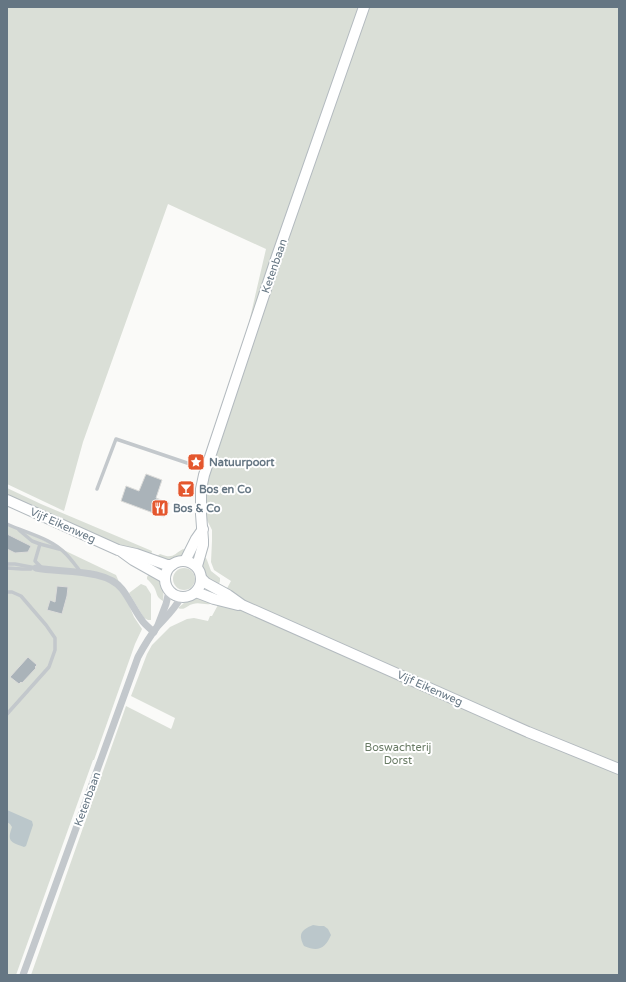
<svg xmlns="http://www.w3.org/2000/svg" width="626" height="982" font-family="'Varela Round',sans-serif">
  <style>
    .green { fill: #dadfd7 }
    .water { fill: #bbc7cb }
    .building { fill: #aab3b9; stroke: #dcdcda }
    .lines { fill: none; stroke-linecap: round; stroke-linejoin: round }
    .secondary-casing { stroke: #b3babf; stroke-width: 12 }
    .lane { stroke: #c3c8cc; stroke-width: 3.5 }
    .street { stroke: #c3c8cc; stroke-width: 7 }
    .secondary { stroke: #fff; stroke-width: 10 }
    .labels { text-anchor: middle; stroke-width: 4; stroke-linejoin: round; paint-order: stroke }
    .street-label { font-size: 11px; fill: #657683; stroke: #fff }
    .poi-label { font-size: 11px; font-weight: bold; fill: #657683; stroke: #fff; text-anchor: start }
    .park-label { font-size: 11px; fill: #687a64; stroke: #fff }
  </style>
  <rect width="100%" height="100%" fill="#fafaf8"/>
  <g class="green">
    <polygon points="7,7 619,7 619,975 31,975 126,706 171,729 172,727 175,718 131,696 147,654 152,645 170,627 187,619 194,618 208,621 210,616 212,616 231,581 217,572 214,570 211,562 212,541 212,530 206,518 205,487 235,383 266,249 168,204 83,442 64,511 7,484"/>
    <polygon points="7,488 41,504 152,551 151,556 137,552 110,541 7,495"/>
    <polygon points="7,523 116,575 134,617 142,629 135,644 94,760 93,760 16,975 7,975"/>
    <path d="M183 549 188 551C183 556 174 561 167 560 163 560 160 558 157 556L160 554C173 559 173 555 183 549Z"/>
    <polygon points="203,557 206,558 207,560 211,571 220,578 220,581 218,587 207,579 203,565"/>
    <circle cx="184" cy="579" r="11"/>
    <path d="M150 572C162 582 165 585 163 601 155 596 158 594 154 587 152 584 150 582 147 579V577Z"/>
    <polygon points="141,584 146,586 151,594 151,620 148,620 144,618 129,593"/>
    <path d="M199 598 211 602 210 604C204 605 199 602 193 604 187 605 185 611 178 608L184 603Z"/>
  </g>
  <g class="water">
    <path d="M7 810 32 821 33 825 26 846 24 847C10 842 7 841 12 827L10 824 7 822Z"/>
    <path d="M313 925 319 926H324L328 929 331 935C325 949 318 952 304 946 298 934 301 930 313 925Z"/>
  </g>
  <g class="building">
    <polygon points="146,474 162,480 156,498 169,503 164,517 121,501 126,486 139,491"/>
    <polygon points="7,534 31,546 28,552 15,553 7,549"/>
    <polygon points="57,586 68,587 67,596 62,614 47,610 50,600 55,602"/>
    <polygon points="28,657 37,665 35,667 36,668 22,683 21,682 19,684 10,677"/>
  </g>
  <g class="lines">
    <g class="secondary-casing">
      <g id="secondary">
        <polyline points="7,500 118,550 136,554 167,565 172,565"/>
        <polyline points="122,552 133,560 165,578"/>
        <circle cx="183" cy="579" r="18"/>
        <polyline points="185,561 196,539 203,529"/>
        <polyline points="197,566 203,545 203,540 201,514 201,489 204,475 277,256 364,7"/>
        <polyline points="202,579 206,583 228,595 242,605 528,732 619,769"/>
        <polyline points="196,592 214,599 238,605"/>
      </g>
    </g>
    <g class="lane">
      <polyline points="97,489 116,439 205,469"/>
      <path d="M7 524C26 533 51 538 66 554 71 559 76 566 80 571"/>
      <polyline points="19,530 32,541 40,544 35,561 42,568"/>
      <polyline points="40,544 59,549"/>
      <polyline points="7,564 15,564 36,568"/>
      <polyline points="7,568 22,569 31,569"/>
      <polyline points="7,592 12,592 21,596 46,625 55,638 55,650 49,667 7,714"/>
    </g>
    <g class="street">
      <path d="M36 568C61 573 106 568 122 589 129 598 134 609 141 619 144 624 149 628 154 632"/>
      <polyline points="158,625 166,604 169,591"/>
      <path d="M23 975 138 657C144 646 150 636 157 627 166 617 175 609 181 597"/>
    </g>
    <use href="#secondary" class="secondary"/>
  </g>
  <defs>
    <g id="sight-square" transform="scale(0.9)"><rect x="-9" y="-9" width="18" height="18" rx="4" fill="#e4572e" stroke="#fff"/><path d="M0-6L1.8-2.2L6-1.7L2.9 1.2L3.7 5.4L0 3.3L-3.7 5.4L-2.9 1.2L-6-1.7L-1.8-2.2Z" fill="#fff"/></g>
    <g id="bar-square" transform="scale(0.9)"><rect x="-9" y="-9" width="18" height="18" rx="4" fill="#e4572e" stroke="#fff"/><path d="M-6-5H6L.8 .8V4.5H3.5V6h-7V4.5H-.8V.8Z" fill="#fff"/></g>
    <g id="restaurant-square" transform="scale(0.9)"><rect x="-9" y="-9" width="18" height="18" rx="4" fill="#e4572e" stroke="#fff"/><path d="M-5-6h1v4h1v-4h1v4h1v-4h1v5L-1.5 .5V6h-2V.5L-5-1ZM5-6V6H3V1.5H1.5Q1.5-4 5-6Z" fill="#fff"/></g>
  </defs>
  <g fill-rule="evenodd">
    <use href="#sight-square" x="196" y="462"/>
    <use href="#bar-square" x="186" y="489"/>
    <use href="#restaurant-square" x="160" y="508"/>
  </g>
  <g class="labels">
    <g class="street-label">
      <text transform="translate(274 266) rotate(-71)" y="4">Ketenbaan</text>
      <text transform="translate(63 525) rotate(24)" y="4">Vijf Eikenweg</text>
      <text transform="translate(430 688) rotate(24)" y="4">Vijf Eikenweg</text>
      <text transform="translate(87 799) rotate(-70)" y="4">Ketenbaan</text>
    </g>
    <g class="poi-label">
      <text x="209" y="466">Natuurpoort</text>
      <text x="199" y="493">Bos en Co</text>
      <text x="173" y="512">Bos &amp; Co</text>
    </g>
    <g class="park-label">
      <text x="398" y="751">Boswachterij<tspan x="398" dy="13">Dorst</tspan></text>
    </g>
  </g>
  <rect width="626" height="982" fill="none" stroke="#657683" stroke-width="16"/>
</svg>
